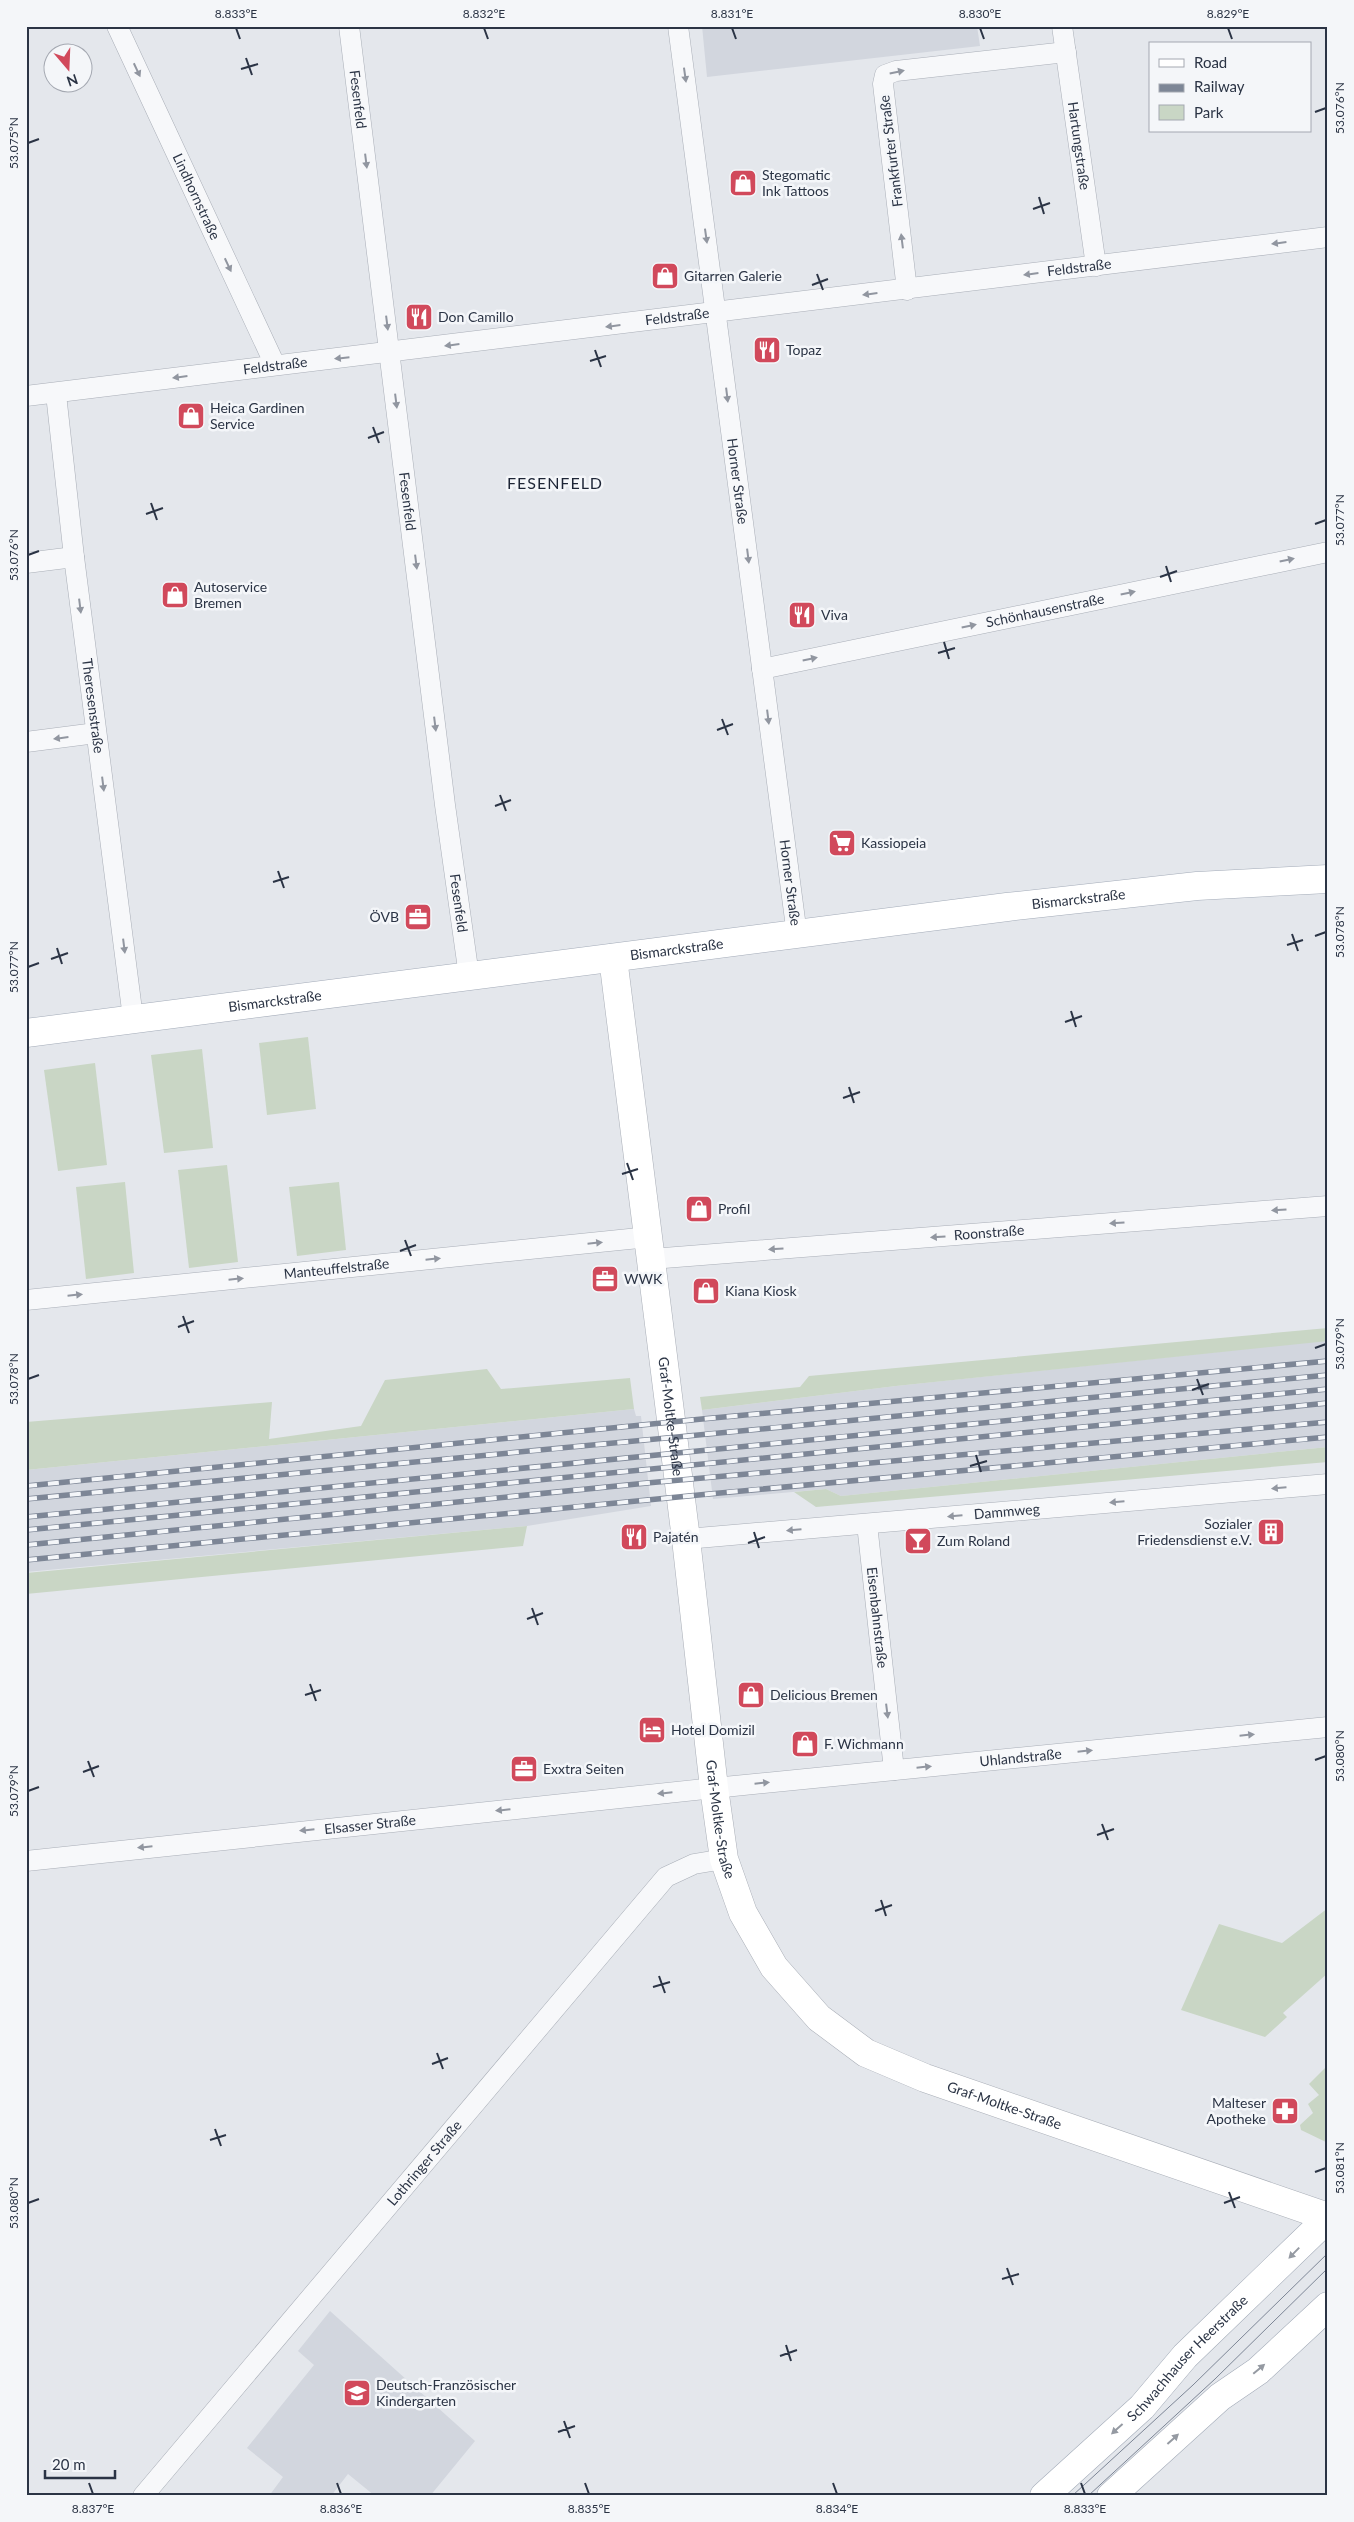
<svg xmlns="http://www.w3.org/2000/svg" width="1354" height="2522" font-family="Lato,sans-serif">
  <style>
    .built { fill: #d2d6de }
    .green { fill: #c9d6c5 }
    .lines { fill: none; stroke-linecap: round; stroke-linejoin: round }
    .street-casing { stroke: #a9aeb7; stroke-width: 21 }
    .secondary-casing { stroke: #a9aeb7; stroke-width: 29 }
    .primary-casing { stroke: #a3abb8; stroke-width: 29 }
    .street { stroke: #f7f8fa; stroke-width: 20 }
    .secondary { stroke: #fff; stroke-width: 28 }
    .primary { stroke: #fff; stroke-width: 28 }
    .tram { stroke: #7d8696; stroke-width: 1 }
    .rail-casing { stroke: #7d8696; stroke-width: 5.5 }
    .rail { stroke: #f4f6f9; stroke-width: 4; stroke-dasharray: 11; stroke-linecap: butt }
    .oneway { fill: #9196a0 }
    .oneway2 { fill: #959aa2 }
    .ticks { fill: none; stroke: #2b3445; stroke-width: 2 }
    .labels { text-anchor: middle; stroke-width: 5; stroke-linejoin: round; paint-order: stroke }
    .street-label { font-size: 14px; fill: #2b3445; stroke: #f4f6f9 }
    .poi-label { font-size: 14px; fill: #2b3445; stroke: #f4f6f9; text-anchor: start }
    .quarter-label { font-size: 16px; letter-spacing: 1px; fill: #1d2536; stroke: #f4f6f9 }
    .neatline { fill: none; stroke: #2b3445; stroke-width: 2 }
    .ticks-label { font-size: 12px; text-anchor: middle; fill: #2b3445 }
  </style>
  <rect width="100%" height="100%" fill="#e4e7ec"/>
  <g class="built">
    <polygon points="702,26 977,26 980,46 707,77"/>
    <polygon points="1328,1340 1328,1447 841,1496 826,1489 713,1499 702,1410 896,1386"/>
    <polygon points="634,1409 636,1416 641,1416 651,1506 527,1526 26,1572 26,1470"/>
    <polygon points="330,2311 475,2441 430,2496 375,2496 348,2474 331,2496 269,2496 283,2477 247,2448 314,2365 298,2351"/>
  </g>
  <g class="green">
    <polygon points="308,1037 316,1109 267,1115 259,1043"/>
    <polygon points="202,1049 213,1148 164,1153 151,1055"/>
    <polygon points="95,1063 107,1165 58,1171 44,1070"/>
    <polygon points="227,1165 238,1262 189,1268 178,1170"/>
    <polygon points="125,1182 134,1273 86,1279 76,1187"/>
    <polygon points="339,1182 346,1250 297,1256 289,1187"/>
    <polygon points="1328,1328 1328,1341 896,1386 702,1410 700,1397 800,1387 809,1376"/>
    <polygon points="487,1369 501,1389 630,1378 634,1409 26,1470 26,1422 272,1402 269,1439 361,1426 385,1380"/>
    <polygon points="1328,1447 1328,1462 816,1507 794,1492 826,1489 841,1496"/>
    <polygon points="527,1526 523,1546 26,1594 26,1573"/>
    <polygon points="1328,1908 1328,1973 1283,2013 1287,2017 1265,2037 1181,2010 1219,1924 1282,1943"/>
    <polygon points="1328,2065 1328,2143 1301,2130 1300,2125 1313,2113 1308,2104 1319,2095 1309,2084"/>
  </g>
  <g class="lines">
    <g class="street-casing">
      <g id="street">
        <path id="s1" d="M117 26 275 365"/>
        <path id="s2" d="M349 26 445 805 469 976"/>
        <path id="s3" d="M678 26 797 935"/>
        <path id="s4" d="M1062 26 1096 266"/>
        <polyline points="907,290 883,84 885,75 896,71 1066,52"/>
        <path id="s5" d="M56 394 74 557 133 1018"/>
        <path id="s6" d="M26 396 1328 237"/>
        <polyline points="26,563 74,557"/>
        <path id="s7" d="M762 669 1328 552"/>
        <polyline points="26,742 96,733"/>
        <path id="s8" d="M651 1259 1328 1206"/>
        <path id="s9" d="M26 1300 649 1237"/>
        <path id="s10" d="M867 1524 894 1770"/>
        <path id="s11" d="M686 1539 1328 1484"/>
        <path id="s12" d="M26 1861 714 1788 1328 1727"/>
        <path id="s13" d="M143 2496 666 1877 694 1864 724 1859"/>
      </g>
    </g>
    <g class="secondary-casing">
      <g id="secondary">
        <path id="s14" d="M613 958 686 1539 714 1788 724 1859 743 1913 774 1967 819 2018 866 2053 925 2078 1328 2217"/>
      </g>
    </g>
    <g class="primary-casing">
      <g id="primary">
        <path id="s15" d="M26 1033 1007 907 1197 886 1328 879"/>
        <path id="s16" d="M1044 2496 1142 2407 1185 2356 1328 2218"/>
        <polyline points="1111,2496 1220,2397 1258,2371 1328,2306"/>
      </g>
    </g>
    <use href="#street" class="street"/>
    <use href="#secondary" class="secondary"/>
    <use href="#primary" class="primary"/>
    <g class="tram">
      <polyline points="1072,2496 1193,2385 1328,2253"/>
      <polyline points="1088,2496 1215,2379 1328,2268"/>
    </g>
    <g class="rail-casing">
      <g id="rail">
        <polyline points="26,1486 702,1419 1328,1361"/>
        <polyline points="26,1499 1328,1375"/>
        <polyline points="26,1517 1328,1389"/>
        <polyline points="26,1530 1328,1403"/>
        <polyline points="26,1545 647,1483 1328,1422"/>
        <polyline points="26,1560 709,1494 1328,1437"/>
      </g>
    </g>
    <use href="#rail" class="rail"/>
  </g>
  <defs><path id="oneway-solid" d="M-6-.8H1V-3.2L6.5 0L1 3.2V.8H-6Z" transform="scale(1.25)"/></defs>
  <g class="oneway">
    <use href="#oneway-solid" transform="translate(137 70) rotate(65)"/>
    <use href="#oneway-solid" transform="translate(897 72) rotate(-12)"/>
    <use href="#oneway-solid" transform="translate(685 75) rotate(82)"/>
    <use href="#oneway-solid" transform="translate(366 161) rotate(83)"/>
    <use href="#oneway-solid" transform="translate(706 236) rotate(82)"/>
    <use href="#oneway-solid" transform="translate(902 241) rotate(-97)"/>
    <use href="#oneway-solid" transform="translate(1279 243) rotate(173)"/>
    <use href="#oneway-solid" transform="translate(228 265) rotate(65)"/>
    <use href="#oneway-solid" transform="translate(1031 274) rotate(173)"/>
    <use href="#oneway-solid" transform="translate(870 294) rotate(173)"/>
    <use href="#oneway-solid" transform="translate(387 323) rotate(83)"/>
    <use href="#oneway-solid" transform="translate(613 326) rotate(173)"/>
    <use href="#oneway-solid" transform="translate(452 345) rotate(173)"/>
    <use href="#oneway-solid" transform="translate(342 358) rotate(174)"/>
    <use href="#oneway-solid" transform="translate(180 377) rotate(173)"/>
    <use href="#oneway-solid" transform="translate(727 395) rotate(83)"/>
    <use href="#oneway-solid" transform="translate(396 401) rotate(83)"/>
    <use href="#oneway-solid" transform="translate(748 556) rotate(83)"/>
    <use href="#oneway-solid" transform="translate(1287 560) rotate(-12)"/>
    <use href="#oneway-solid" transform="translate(416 562) rotate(83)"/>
    <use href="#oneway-solid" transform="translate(1128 593) rotate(-12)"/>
    <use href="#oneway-solid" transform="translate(80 606) rotate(83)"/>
    <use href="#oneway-solid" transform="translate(969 626) rotate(-12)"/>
    <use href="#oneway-solid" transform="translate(810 659) rotate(-12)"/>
    <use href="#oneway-solid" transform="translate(768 717) rotate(83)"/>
    <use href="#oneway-solid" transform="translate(435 724) rotate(83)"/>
    <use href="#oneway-solid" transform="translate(61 738) rotate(173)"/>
    <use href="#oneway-solid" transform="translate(103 784) rotate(83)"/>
    <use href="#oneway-solid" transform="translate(124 946) rotate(83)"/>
    <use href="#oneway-solid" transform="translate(1279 1210) rotate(176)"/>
    <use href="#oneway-solid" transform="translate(1117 1223) rotate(176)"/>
    <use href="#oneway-solid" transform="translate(938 1237) rotate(176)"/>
    <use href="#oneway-solid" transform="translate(595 1243) rotate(-6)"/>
    <use href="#oneway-solid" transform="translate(776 1249) rotate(176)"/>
    <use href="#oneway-solid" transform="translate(433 1259) rotate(-6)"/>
    <use href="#oneway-solid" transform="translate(236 1279) rotate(-6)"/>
    <use href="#oneway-solid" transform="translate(75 1295) rotate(-6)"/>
    <use href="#oneway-solid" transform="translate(1279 1488) rotate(175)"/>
    <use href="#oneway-solid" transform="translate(1117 1502) rotate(175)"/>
    <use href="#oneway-solid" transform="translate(955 1516) rotate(175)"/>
    <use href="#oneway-solid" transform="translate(794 1530) rotate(175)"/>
    <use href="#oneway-solid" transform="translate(887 1711) rotate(83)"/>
    <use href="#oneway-solid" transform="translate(1247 1735) rotate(-6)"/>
    <use href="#oneway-solid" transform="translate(1085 1751) rotate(-6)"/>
    <use href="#oneway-solid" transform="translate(924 1767) rotate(-6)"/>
    <use href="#oneway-solid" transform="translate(762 1783) rotate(-6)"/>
    <use href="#oneway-solid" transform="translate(665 1793) rotate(174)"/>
    <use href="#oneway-solid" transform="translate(503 1810) rotate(174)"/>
    <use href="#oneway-solid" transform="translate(307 1830) rotate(174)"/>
    <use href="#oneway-solid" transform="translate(145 1847) rotate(174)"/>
  </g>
  <g class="oneway2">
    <use href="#oneway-solid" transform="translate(1294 2253) rotate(134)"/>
    <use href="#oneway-solid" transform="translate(1259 2369) rotate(-40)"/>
    <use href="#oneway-solid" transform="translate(1117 2429) rotate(138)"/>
    <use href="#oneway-solid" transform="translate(1173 2439) rotate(-42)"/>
  </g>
  <path class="ticks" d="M236 28 240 39M484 28 488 39M732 28 736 39M980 28 984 39M1228 28 1232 39M246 58 252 75M241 69 258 64M1315 112 1326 108M28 143 39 139M1039 197 1044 214M1033 209 1050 203M817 274 823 290M812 285 828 279M595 350 601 367M590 361 606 356M373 427 379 443M368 438 384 432M151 503 157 520M146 514 163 508M1315 524 1326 520M28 555 39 551M1166 566 1171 582M1160 577 1177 571M944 642 949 659M938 653 955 648M722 719 728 735M717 730 733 724M500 795 506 811M495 806 511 800M278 871 284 888M273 882 289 877M1292 934 1298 951M1315 936 1326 932M1287 945 1303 940M57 948 62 964M51 959 68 953M28 967 39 963M1071 1011 1076 1027M1065 1022 1082 1016M849 1087 854 1103M843 1098 860 1092M627 1163 633 1180M622 1174 638 1169M405 1240 411 1256M400 1251 416 1245M183 1316 189 1333M178 1327 194 1321M1315 1348 1326 1344M28 1379 39 1375M1197 1379 1203 1395M1192 1390 1209 1384M976 1455 981 1472M970 1466 987 1461M754 1532 759 1548M748 1543 765 1537M532 1608 538 1625M527 1619 543 1613M310 1684 316 1701M305 1695 321 1690M1315 1760 1326 1756M88 1761 94 1777M83 1772 99 1766M28 1791 39 1787M1102 1824 1108 1840M1097 1835 1114 1829M881 1900 886 1916M875 1911 892 1905M659 1976 665 1993M653 1987 670 1982M437 2053 443 2069M432 2064 448 2058M215 2129 221 2146M210 2140 226 2135M1315 2172 1326 2168M1229 2192 1235 2208M28 2203 39 2199M1224 2203 1240 2197M1007 2268 1013 2285M1002 2279 1019 2274M786 2345 791 2361M780 2356 797 2350M564 2421 570 2438M558 2432 575 2426M89 2483 93 2494M337 2483 341 2494M585 2483 589 2494M833 2483 837 2494M1081 2483 1085 2494"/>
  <defs>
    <g id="shop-square" transform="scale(1.4375)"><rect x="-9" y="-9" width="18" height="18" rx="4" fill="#d1495b" stroke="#f4f6f9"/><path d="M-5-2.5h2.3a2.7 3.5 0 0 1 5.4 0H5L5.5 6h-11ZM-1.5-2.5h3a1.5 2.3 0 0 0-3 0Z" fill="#fff"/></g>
    <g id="restaurant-square" transform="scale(1.4375)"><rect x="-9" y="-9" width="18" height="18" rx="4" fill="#d1495b" stroke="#f4f6f9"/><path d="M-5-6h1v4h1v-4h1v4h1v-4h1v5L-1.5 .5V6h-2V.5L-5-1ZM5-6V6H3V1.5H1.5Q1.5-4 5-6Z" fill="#fff"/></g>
    <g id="supermarket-square" transform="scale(1.4375)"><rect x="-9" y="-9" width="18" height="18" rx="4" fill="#d1495b" stroke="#f4f6f9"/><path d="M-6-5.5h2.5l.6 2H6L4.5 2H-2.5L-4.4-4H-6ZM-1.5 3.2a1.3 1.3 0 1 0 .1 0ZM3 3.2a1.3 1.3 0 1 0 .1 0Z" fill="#fff"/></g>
    <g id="office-square" transform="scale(1.4375)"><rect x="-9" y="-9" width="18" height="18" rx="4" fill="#d1495b" stroke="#f4f6f9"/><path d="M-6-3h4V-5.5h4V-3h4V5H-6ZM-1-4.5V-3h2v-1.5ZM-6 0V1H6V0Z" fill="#fff"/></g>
    <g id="building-square" transform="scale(1.4375)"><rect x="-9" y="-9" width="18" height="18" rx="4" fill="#d1495b" stroke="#f4f6f9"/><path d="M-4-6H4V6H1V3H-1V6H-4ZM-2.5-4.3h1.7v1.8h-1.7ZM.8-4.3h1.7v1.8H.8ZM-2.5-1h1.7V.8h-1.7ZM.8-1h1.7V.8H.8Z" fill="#fff"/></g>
    <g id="bar-square" transform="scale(1.4375)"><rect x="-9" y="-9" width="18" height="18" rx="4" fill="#d1495b" stroke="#f4f6f9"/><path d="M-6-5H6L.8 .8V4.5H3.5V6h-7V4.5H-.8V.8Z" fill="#fff"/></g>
    <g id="hotel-square" transform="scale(1.4375)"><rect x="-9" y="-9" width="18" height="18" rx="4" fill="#d1495b" stroke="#f4f6f9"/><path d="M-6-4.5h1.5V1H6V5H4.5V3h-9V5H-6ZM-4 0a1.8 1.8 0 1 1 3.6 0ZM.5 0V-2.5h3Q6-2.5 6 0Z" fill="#fff"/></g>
    <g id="pharmacy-square" transform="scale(1.4375)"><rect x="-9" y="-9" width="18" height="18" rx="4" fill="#d1495b" stroke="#f4f6f9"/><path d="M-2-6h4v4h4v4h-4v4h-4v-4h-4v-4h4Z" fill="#fff"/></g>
    <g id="school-square" transform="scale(1.4375)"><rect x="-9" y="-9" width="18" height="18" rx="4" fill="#d1495b" stroke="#f4f6f9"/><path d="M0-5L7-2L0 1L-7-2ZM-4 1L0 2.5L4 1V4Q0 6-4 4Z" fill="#fff"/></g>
  </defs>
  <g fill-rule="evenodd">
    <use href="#shop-square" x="743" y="183"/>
    <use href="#shop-square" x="665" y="276"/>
    <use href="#restaurant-square" x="419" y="317"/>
    <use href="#restaurant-square" x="767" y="350"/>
    <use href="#shop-square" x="191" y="416"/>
    <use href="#shop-square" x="175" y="595"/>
    <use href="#restaurant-square" x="802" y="615"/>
    <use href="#supermarket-square" x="842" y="843"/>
    <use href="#office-square" x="418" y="917"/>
    <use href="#shop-square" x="699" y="1209"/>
    <use href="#office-square" x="605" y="1279"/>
    <use href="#shop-square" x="706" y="1291"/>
    <use href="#building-square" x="1271" y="1532"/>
    <use href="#restaurant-square" x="634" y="1537"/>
    <use href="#bar-square" x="918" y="1541"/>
    <use href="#shop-square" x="751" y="1695"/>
    <use href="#hotel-square" x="652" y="1730"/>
    <use href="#shop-square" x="805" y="1744"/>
    <use href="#office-square" x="524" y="1769"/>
    <use href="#pharmacy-square" x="1285" y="2111"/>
    <use href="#school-square" x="357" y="2393"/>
  </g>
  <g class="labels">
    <g class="street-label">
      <text dy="5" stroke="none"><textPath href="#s2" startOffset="74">Fesenfeld</textPath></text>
      <text dy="5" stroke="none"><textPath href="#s4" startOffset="121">Hartungstraße</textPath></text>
      <text transform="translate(891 151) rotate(-97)" y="5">Frankfurter Straße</text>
      <text dy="5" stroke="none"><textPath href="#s1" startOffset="188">Lindhornstraße</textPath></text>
      <text dy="5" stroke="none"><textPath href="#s6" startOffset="1061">Feldstraße</textPath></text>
      <text dy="5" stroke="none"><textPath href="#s6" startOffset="656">Feldstraße</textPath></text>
      <text dy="5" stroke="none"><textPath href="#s6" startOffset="251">Feldstraße</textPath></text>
      <text dy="5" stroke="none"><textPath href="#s3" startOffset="459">Horner Straße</textPath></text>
      <text dy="5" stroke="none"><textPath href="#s2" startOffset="479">Fesenfeld</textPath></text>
      <text dy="5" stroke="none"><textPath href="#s7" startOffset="289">Schönhausenstraße</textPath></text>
      <text dy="5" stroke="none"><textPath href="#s5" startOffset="314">Theresenstraße</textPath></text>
      <text dy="5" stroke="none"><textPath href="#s3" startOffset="864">Horner Straße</textPath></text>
      <text dy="5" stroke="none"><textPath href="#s15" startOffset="1061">Bismarckstraße</textPath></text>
      <text dy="5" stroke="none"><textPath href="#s2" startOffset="884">Fesenfeld</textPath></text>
      <text dy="5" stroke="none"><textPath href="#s15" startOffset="656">Bismarckstraße</textPath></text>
      <text dy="5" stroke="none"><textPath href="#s15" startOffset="251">Bismarckstraße</textPath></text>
      <text dy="5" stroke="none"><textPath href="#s8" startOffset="339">Roonstraße</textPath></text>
      <text dy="5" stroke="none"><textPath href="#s9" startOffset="312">Manteuffelstraße</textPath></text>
      <text dy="5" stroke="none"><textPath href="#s14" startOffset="462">Graf-Moltke-Straße</textPath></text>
      <text dy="5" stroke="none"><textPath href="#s11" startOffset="322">Dammweg</textPath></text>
      <text dy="5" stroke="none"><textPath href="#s10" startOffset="94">Eisenbahnstraße</textPath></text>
      <text dy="5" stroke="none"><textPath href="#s12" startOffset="1000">Uhlandstraße</textPath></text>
      <text dy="5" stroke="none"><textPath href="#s14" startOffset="868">Graf-Moltke-Straße</textPath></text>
      <text dy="5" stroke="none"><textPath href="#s12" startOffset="346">Elsasser Straße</textPath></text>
      <text dy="5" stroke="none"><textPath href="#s14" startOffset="1302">Graf-Moltke-Straße</textPath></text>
      <text dy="5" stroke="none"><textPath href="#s13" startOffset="436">Lothringer Straße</textPath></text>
      <text dy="5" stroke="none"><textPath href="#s16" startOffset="199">Schwachhauser Heerstraße</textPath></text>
    </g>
    <g class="poi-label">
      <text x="762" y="180">Stegomatic<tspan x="762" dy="16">Ink Tattoos</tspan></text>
      <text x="684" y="281">Gitarren Galerie</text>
      <text x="438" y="322">Don Camillo</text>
      <text x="786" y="355">Topaz</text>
      <text x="210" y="413">Heica Gardinen<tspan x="210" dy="16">Service</tspan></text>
      <text x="194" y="592">Autoservice<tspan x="194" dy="16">Bremen</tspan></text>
      <text x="821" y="620">Viva</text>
      <text x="861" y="848">Kassiopeia</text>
      <text x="399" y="922" text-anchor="end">ÖVB</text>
      <text x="718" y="1214">Profil</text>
      <text x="624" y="1284">WWK</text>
      <text x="725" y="1296">Kiana Kiosk</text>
      <text x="1252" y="1529" text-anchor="end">Sozialer<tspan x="1252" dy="16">Friedensdienst e.V.</tspan></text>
      <text x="653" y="1542">Pajatén</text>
      <text x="937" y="1546">Zum Roland</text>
      <text x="770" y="1700">Delicious Bremen</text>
      <text x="671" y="1735">Hotel Domizil</text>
      <text x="824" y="1749">F. Wichmann</text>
      <text x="543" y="1774">Exxtra Seiten</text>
      <text x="1266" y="2108" text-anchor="end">Malteser<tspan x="1266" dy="16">Apotheke</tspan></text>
      <text x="376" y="2390">Deutsch-Französischer<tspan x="376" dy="16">Kindergarten</tspan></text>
    </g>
    <g class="quarter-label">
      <text x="555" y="489">FESENFELD</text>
    </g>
  </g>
  <rect width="1354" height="2522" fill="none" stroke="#f4f6f9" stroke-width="55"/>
  <rect x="1149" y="42" width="162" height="90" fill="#f4f6f9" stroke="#a4a8b1"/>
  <rect x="1159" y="59" width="25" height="8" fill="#ffffff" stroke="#a4a8b1"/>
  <text x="1194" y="68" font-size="15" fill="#2b3445">Road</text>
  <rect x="1159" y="84" width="25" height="8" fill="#7d8696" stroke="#a4a8b1"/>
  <text x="1194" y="92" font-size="15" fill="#2b3445">Railway</text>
  <rect x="1159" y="105" width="25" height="15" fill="#c9d6c5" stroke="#a4a8b1"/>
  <text x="1194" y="118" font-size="15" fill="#2b3445">Park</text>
  <g transform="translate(68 68) rotate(161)"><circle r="24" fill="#f4f6f9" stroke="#a4a8b1"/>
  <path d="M0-4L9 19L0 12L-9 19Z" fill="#d1495b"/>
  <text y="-8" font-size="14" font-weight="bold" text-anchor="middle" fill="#2b3445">N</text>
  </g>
  <path d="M45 2470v8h70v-8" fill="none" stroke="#2b3445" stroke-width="2.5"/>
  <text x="52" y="2470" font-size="15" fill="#2b3445" stroke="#f4f6f9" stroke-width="4" paint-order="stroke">20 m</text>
  <rect x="28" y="28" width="1298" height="2466" class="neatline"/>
  <g class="ticks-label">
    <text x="236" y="18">8.833°E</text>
    <text x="484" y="18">8.832°E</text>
    <text x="732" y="18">8.831°E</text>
    <text x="980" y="18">8.830°E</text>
    <text x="1228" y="18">8.829°E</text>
    <text transform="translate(1340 108) rotate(-90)" y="4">53.076°N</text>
    <text transform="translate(14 143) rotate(-90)" y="4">53.075°N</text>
    <text transform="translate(1340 520) rotate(-90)" y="4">53.077°N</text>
    <text transform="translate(14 555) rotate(-90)" y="4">53.076°N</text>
    <text transform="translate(1340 932) rotate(-90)" y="4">53.078°N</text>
    <text transform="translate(14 967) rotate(-90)" y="4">53.077°N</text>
    <text transform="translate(1340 1344) rotate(-90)" y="4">53.079°N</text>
    <text transform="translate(14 1379) rotate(-90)" y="4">53.078°N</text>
    <text transform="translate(1340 1756) rotate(-90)" y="4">53.080°N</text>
    <text transform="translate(14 1791) rotate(-90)" y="4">53.079°N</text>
    <text transform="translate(1340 2168) rotate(-90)" y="4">53.081°N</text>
    <text transform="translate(14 2203) rotate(-90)" y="4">53.080°N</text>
    <text x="93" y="2513">8.837°E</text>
    <text x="341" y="2513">8.836°E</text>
    <text x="589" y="2513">8.835°E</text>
    <text x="837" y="2513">8.834°E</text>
    <text x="1085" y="2513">8.833°E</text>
  </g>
</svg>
